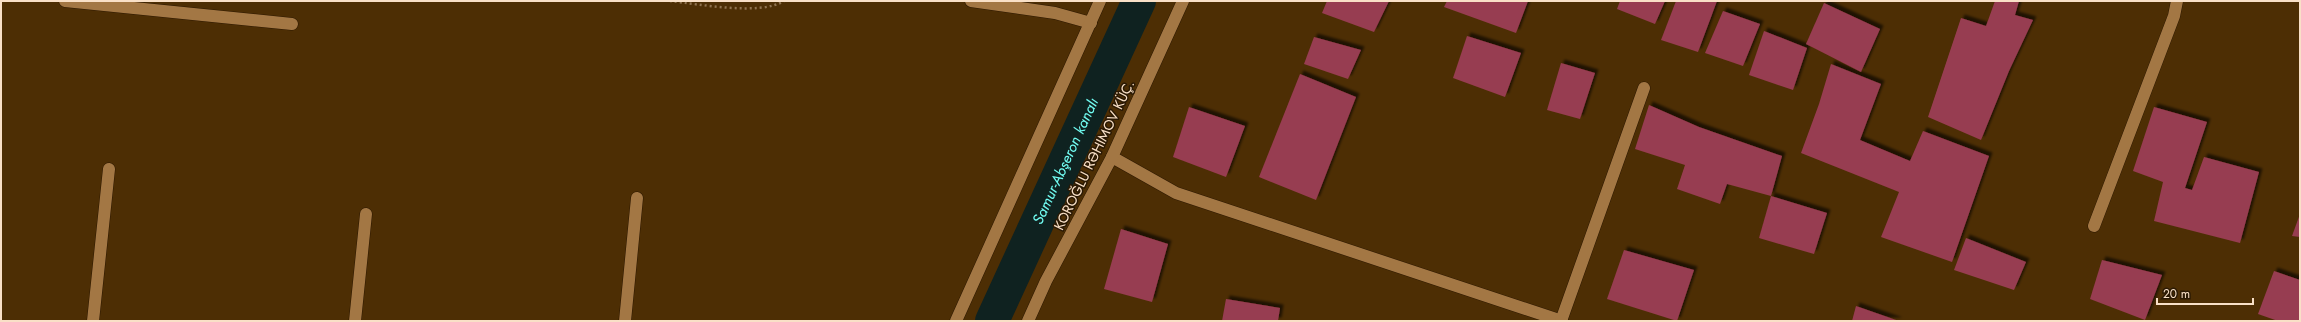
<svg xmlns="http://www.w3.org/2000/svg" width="2301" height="322" font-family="Jost,sans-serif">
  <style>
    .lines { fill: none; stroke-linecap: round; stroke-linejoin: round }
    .canal { stroke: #0f2220; stroke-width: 34 }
    .building { fill: #973c51; filter: url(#shadow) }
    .minor-casing { stroke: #2d1800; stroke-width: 13 }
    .path { stroke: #8f724f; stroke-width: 2.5; stroke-dasharray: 2 3; stroke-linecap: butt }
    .minor { stroke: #a37744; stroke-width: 12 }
    .labels { text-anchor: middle; stroke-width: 3; stroke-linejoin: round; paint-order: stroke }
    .street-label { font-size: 14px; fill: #f9e0c7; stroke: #2a1904 }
    .water-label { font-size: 15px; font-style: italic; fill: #72fef4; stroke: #2a1904 }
  </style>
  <defs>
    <filter id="shadow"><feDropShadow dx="3.5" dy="-3.5" stdDeviation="1" flood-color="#0009"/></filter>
  </defs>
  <rect width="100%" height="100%" fill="#4d2e04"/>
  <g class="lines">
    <path class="canal" id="s1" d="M992 321 1139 1"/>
  </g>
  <g class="building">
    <polygon points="1327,1 1389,1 1374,32 1322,13"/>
    <polygon points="1447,1 1528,1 1516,33 1444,7"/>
    <polygon points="1620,1 1665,1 1655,24 1617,9"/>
    <polygon points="1676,1 1717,1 1698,52 1661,40"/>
    <polygon points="1995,1 2019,1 2015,15 2033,20 2009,71 1981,140 1928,117 1961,18 1986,26"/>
    <polygon points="1824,3 1880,29 1861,72 1806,44"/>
    <polygon points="1723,11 1760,24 1743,66 1705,53"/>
    <polygon points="1764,31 1807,48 1793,90 1749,75"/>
    <polygon points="1467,36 1521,53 1505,97 1453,78"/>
    <polygon points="1314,37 1361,50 1348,79 1304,64"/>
    <polygon points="1561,63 1595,73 1580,119 1547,110"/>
    <polygon points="1831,64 1881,84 1860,140 1910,161 1923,131 1989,156 1952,262 1881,237 1899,192 1801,153 1819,104"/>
    <polygon points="1300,74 1356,97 1316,200 1259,177"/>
    <polygon points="1649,105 1699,127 1782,156 1771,196 1727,184 1720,204 1677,189 1685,165 1635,149"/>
    <polygon points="1189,107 1245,126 1226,177 1173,157"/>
    <polygon points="2154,107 2207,122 2185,188 2192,190 2204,157 2259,172 2240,243 2154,221 2163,182 2133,171"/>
    <polygon points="1771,196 1827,213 1814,254 1759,238"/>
    <polygon points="2300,214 2300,237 2292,236"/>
    <polygon points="1121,229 1168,244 1152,302 1104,289"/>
    <polygon points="1966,238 2026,262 2014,290 1954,270"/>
    <polygon points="1624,250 1694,270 1677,321 1607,299"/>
    <polygon points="2102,260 2162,275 2145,320 2090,299"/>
    <polygon points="2274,271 2300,280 2300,321 2278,321 2258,314"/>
    <polygon points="1226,299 1280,308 1278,321 1222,321"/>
    <polygon points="1856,306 1899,321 1852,321"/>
  </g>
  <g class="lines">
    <g class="minor-casing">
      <g id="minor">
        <polyline points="65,1 292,24"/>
        <polyline points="971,1 1055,13 1091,23"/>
        <polyline points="1112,157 1176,193 1562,321"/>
        <polyline points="2094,226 2174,16 2177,1"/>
        <polyline points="93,321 109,169"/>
        <polyline points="355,321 366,214"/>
        <polyline points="625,321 637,198"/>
        <polyline points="956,321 1100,1"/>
        <polyline points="1028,321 1046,281 1112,157 1183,1"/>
        <polyline points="1561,321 1644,88"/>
      </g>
    </g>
    <path class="path" d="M670 1C699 4 760 16 784 1"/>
    <use href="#minor" class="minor"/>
  </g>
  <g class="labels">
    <g class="street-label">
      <text transform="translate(1094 155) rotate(-64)" y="5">KOROĞLU RƏHIMOV KÜÇ.</text>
    </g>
    <g class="water-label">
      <text dy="5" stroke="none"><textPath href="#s1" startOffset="176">Samur-Abşeron kanalı</textPath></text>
    </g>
  </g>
  <rect width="2301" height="322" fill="none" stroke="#f9e0c7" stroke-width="4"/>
  <path d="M2157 298v6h96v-6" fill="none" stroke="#f9e0c7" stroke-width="2"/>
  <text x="2163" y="298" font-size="12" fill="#f9e0c7" stroke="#2a1904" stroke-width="3" paint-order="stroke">20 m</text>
</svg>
